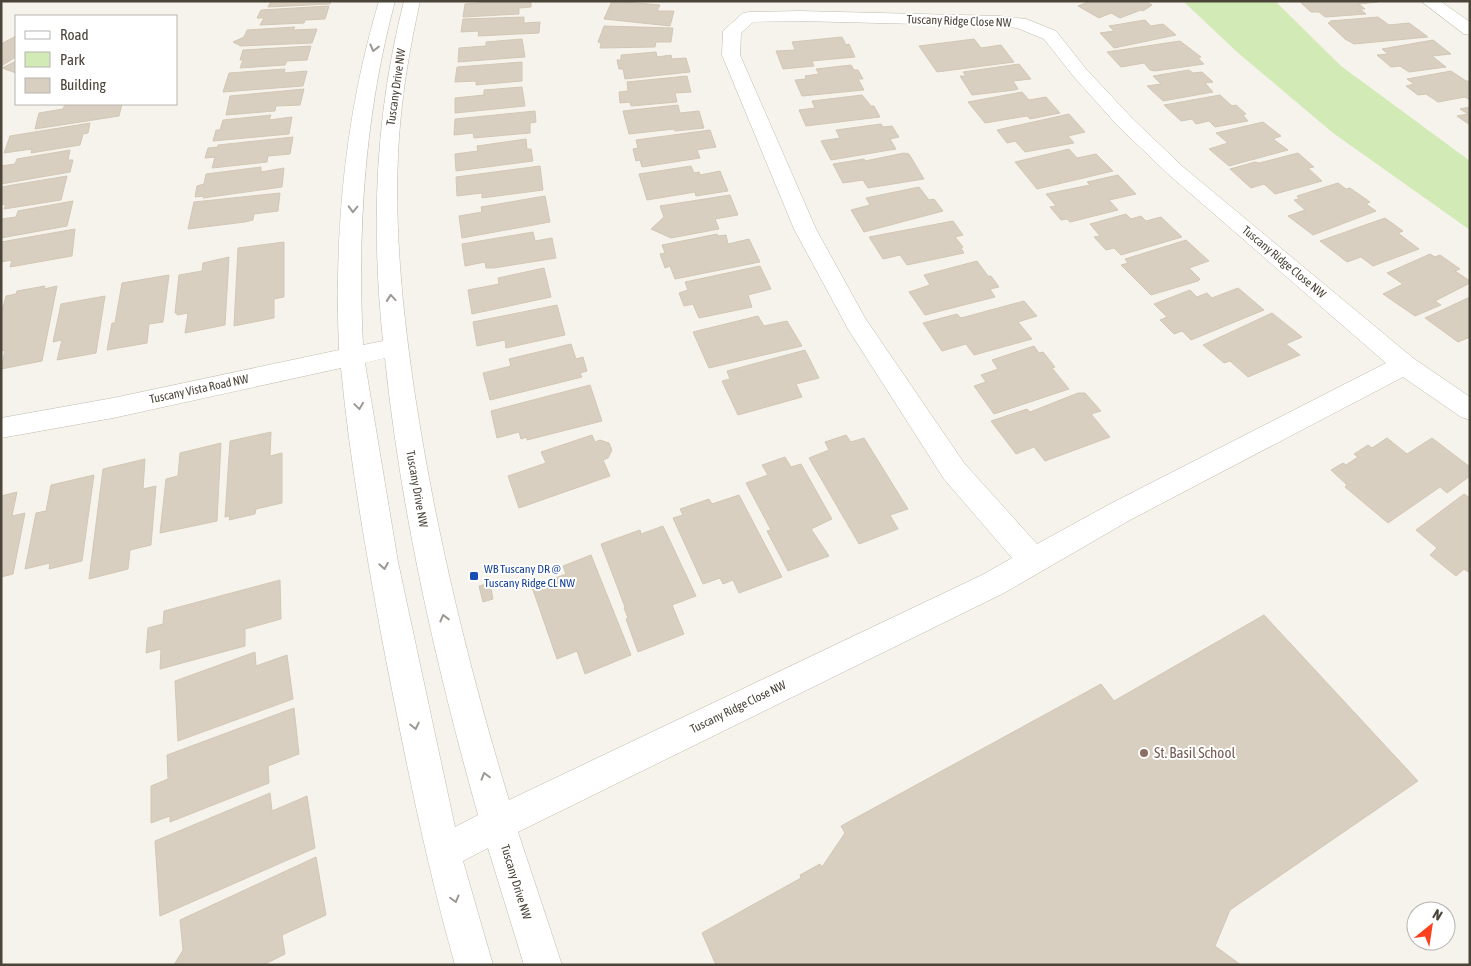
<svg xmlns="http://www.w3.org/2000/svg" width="1471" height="966" font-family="'Asap Condensed',sans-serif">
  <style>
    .green { fill: #d2eab5 }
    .building { fill: #d8cfc1; stroke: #d3c7b4 }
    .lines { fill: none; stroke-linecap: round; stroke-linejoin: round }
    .minor-casing { stroke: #c2bbae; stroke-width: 1 }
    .minor { fill: #fff; fill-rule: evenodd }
    .oneway { stroke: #9c9892 }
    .transit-dot { fill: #1a4fb4; stroke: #fff; stroke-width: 2 }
    .education-dot { fill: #8d6e63; stroke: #fff; stroke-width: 2 }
    .labels { text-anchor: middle; stroke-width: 4; stroke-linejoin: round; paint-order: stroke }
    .street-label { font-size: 12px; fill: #4b4439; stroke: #fff }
    .transit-label { font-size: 12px; fill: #164399; stroke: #fff; text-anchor: start }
    .near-education-label { font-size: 15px; fill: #785e54; stroke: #fff; text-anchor: start }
  </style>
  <rect width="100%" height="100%" fill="#f6f3ec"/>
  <polygon class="green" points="1183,1 1275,1 1341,66 1470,161 1470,230 1333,133 1237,52"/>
  <g class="building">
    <polygon points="256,1 331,1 330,4 268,7 271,1"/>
    <polygon points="480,1 531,1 531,7 519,8 519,14 463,17 465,4 480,3"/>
    <polygon points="612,1 660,5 657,11 674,11 670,26 604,19"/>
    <polygon points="1090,1 1146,1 1152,5 1143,11 1141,10 1120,18 1111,13 1099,18 1078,6"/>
    <polygon points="1299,1 1377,1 1378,2 1359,4 1365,9 1360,9 1366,14 1325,17 1319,12 1311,12"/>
    <polygon points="329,6 325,19 305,20 304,23 260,25 264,18 257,18 261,10"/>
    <polygon points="524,17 524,23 540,22 539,33 478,36 479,31 461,32 463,19"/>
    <polygon points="1378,17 1389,25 1409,23 1428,37 1354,44 1345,39 1328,23 1331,22 1330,21"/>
    <polygon points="1145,20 1151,26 1163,24 1176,35 1114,48 1100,33 1114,31 1109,26"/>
    <polygon points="604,26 673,28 671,42 656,42 655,47 600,48 601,43 598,42"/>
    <polygon points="295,27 293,30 317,29 312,43 241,46 233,42 244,37 247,30"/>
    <polygon points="16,36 16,57 1,66 1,44"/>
    <polygon points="842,37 846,45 849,44 855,57 812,61 814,66 783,69 776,51 795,50 792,42"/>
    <polygon points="522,39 525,57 458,62 459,48 486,46 486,42"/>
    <polygon points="974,39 981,48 1001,45 1014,62 937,72 919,46"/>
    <polygon points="1433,40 1451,54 1432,56 1446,67 1409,72 1400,66 1391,67 1377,55 1388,54 1382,49"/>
    <polygon points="1180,41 1201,57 1198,58 1204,64 1155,71 1150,70 1144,63 1121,67 1107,52"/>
    <polygon points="311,46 307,60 287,61 285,65 240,68 243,60 240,60 243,50"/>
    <polygon points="656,52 657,57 671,55 672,59 686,58 690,72 625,79 623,69 619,69 617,60 621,60 621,55"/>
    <polygon points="16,61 16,73 2,68"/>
    <polygon points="522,62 522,81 476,85 476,81 455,82 457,67"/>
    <polygon points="1019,64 1031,79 1013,81 1018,89 1015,90 972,95 960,76 966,76 963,72"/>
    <polygon points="851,65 854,70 858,70 863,79 858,79 864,90 802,96 795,80 806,79 805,76 819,74 816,69"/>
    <polygon points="285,69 284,73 307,71 303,86 223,92 229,73"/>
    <polygon points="1189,70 1193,73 1202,72 1213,82 1205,83 1213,92 1163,101 1147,86 1161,84 1153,76"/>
    <polygon points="1451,71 1466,81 1470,81 1470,100 1465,97 1438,102 1426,94 1418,95 1406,86 1414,84 1407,79"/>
    <polygon points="687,76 691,92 675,93 677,102 631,106 630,102 620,103 619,92 628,91 627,82"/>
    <polygon points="522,87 525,106 455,113 455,98 484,95 484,90"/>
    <polygon points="304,89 300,105 276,106 275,111 226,115 230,96"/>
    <polygon points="1022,92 1029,100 1046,97 1060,113 1030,119 1027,116 985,123 968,102"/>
    <polygon points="862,95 871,106 874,106 880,117 806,126 799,110 815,108 812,101"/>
    <polygon points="1220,95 1232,106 1236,105 1246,114 1243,115 1248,121 1215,127 1209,121 1196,124 1192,119 1181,121 1164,105"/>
    <polygon points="65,104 122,104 119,116 35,129 39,113 63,109"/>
    <polygon points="678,105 680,113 699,111 704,128 675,131 674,129 629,134 623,111"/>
    <polygon points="1470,107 1470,125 1457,116 1468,114 1460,109"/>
    <polygon points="535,111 536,122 530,123 530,133 474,138 473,133 454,135 455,119"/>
    <polygon points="1069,114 1085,132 1068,136 1074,143 1025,152 1015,141 1007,143 997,130"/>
    <polygon points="271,115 269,120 292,117 289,134 213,141 216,130 220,130 223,120"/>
    <polygon points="1263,122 1281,136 1273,139 1288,150 1229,166 1209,149 1228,143 1216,133"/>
    <polygon points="90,123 88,133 83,134 80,145 31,153 32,149 4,153 10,136"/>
    <polygon points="881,124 883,127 892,126 899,137 890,139 896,149 831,160 821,141 840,138 836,130"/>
    <polygon points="710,130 716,147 697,150 700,158 642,167 640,160 636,161 633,149 638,148 636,140"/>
    <polygon points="293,137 290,154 268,156 267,162 212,168 215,157 205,158 208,148 218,147 218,145"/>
    <polygon points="526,139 527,149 531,149 533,161 456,171 455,154 478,151 477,146"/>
    <polygon points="1069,149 1077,158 1096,154 1113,171 1037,189 1015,162"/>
    <polygon points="70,150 68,160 73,160 70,172 1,184 1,166 15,164 17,159"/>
    <polygon points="904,153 909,154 924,179 868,188 863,180 843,183 833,164 864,159 865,161"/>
    <polygon points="1298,153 1314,167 1308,168 1322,181 1275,194 1264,184 1251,188 1230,169 1255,162 1259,163"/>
    <polygon points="540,166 543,190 482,198 482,193 457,196 456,177"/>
    <polygon points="691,166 694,173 699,172 700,175 720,171 728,191 696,196 695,192 647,200 639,174"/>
    <polygon points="261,167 261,172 284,168 282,187 203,198 204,196 195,197 197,186 204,184 206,174"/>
    <polygon points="1118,175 1136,194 1109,200 1118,210 1070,222 1067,219 1061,220 1050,207 1056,206 1046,194 1090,185 1087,182"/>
    <polygon points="67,176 61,200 4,209 6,204 1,205 1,187"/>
    <polygon points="1338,183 1346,189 1350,188 1370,202 1366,204 1376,211 1313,235 1288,216 1305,210 1294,200 1299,199 1297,196"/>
    <polygon points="919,187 929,200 934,199 943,211 864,232 851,210 870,205 866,198"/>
    <polygon points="280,193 278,211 254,214 253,220 245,222 188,229 194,202"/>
    <polygon points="730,195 738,215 715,219 719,229 671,238 651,229 664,217 660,206"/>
    <polygon points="545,196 550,222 462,238 459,216 482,212 481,207"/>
    <polygon points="73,201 67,226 1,238 1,219 16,217 18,211 23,210"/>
    <polygon points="1126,214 1131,219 1141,216 1146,221 1161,217 1182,237 1121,255 1114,248 1106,250 1094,237 1100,236 1090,224"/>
    <polygon points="1385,218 1403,231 1398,233 1419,249 1373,266 1361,257 1347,262 1320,241"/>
    <polygon points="953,221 963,235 955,237 963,247 961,248 964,253 907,265 900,255 883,259 869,237"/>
    <polygon points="75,229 72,256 10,267 12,260 1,262 1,242"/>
    <polygon points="533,232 535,241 552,238 556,258 494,268 486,268 485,262 465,266 462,244"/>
    <polygon points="717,234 718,236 726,235 728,244 749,239 760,262 675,279 670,266 665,268 660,254 665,253 662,245"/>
    <polygon points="1186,240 1209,261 1189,268 1200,279 1198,281 1151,295 1121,265 1128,263 1125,259"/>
    <polygon points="284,242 284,297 274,299 274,318 234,326 238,248"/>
    <polygon points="1430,254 1435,257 1440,255 1460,269 1455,271 1470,281 1470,283 1435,301 1441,305 1415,316 1383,294 1403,284 1387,273"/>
    <polygon points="229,257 225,325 185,333 188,313 177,315 177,313 175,313 179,275 202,271 203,263"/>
    <polygon points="977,261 988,276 991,276 999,287 990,289 995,297 925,315 909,292 930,285 924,275"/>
    <polygon points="760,266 771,289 748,295 752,307 699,318 693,304 684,306 679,293 688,290 685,282"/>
    <polygon points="544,268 551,297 472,314 468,290 499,284 498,278"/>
    <polygon points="169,275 163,322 149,324 147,343 107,350 112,323 115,323 122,283"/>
    <polygon points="45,286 44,289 57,286 42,361 1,369 5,350 1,351 1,314 6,296 16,294 17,291"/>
    <polygon points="1238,288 1264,310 1191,340 1182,331 1174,334 1160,320 1167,317 1154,304 1190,290 1197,297 1207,293 1212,298"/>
    <polygon points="105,296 96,353 57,360 62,340 53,342 61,304"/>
    <polygon points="1470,297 1470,337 1458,342 1425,318"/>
    <polygon points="1024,301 1037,316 1018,322 1032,339 974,355 966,344 942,351 923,323 957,314 961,318"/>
    <polygon points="557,305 565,335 506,348 505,340 477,346 473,322"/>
    <polygon points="1272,313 1302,337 1286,344 1300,355 1248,377 1230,361 1224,363 1203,345"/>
    <polygon points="758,316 764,326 787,321 802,346 709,368 693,332"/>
    <polygon points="571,344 576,359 583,357 587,371 580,373 582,377 490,400 483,373 511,366 509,359"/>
    <polygon points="1034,346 1039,353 1043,352 1055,367 1052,368 1069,389 994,414 974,386 986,382 981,375 998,369 992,360"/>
    <polygon points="805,350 819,378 796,384 802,397 738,415 722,381 730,379 727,371"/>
    <polygon points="590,385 602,421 527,440 527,437 521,439 519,432 497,438 491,411"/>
    <polygon points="1078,393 1085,393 1101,411 1091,414 1110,437 1045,461 1034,447 1016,454 991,421 1027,409 1030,412"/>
    <polygon points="271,432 270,456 282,453 282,503 256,509 255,514 229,520 230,516 225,517 230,441"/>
    <polygon points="592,435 595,442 600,440 609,443 612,450 608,458 603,460 610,476 519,508 508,476 546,463 541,452"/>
    <polygon points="846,435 851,442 864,438 908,509 890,515 898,529 859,544 809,458 829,450 825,442"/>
    <polygon points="1387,438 1407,454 1432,438 1470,467 1470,476 1447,493 1440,487 1388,523 1345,487 1347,485 1331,470 1343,463 1346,465 1358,457 1354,454 1368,445 1372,448"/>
    <polygon points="221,443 217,521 160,533 166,479 178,476 180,453"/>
    <polygon points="785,457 791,467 801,464 832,519 811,529 829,556 788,571 767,531 771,530 746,483 768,475 762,465"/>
    <polygon points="145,459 143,489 156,486 151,545 130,550 128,569 89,579 103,469"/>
    <polygon points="94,475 82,561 49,569 50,563 25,569 36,513 46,511 51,485"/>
    <polygon points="17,492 12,516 25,513 13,574 1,577 1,496"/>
    <polygon points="1464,494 1470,498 1470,573 1464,569 1456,576 1430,555 1437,548 1416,530"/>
    <polygon points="739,495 782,577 739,593 733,580 723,584 720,578 703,584 673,518 683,515 680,509 709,499 712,504"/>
    <polygon points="663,526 696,596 672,605 684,634 638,652 626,619 628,618 624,608 625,607 601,544 640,530 641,534"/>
    <polygon points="591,555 631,655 585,674 577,651 557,659 532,587 566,574 563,566"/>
    <polygon points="280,580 281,619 245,629 245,646 160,669 161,649 146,653 148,628 163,624 164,611"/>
    <polygon points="490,583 493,599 483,602 479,586"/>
    <polygon points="1264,615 1418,781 1230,910 1215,946 1241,965 716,965 702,933 801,878 800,875 820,864 822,867 845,833 841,826 1101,684 1114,701"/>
    <polygon points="255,652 256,666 287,655 293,699 178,741 175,681"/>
    <polygon points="294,708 299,754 268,766 269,783 170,822 170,816 151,823 151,786 168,779 167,755"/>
    <polygon points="270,793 272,811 307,796 315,848 160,916 155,841"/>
    <polygon points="316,857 326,915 282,935 285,954 263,965 174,965 183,950 180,920"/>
  </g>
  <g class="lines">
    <g class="minor-casing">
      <g id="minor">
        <path d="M379 1H395C365 113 357 229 363 345L383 341C371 224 375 115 404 1H420C410 47 402 92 399 138 393 226 403 316 416 402 437 537 469 669 509 800L982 575 1012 558 944 479 848 329 794 229 722 55 723 31 743 13 749 12 799 11 999 16 1026 19 1056 31 1086 69 1132 118 1182 166 1413 358 1470 397V420L1461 417 1403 377 1130 520 1004 593 518 832 562 965H524L488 848 463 861 493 965H455C425 859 404 752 383 644 366 553 350 461 341 368L113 418 1 438V418L113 398 339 350C334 232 345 114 379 1ZM799 21 999 26 1017 28 1044 39 1074 77 1118 126 1168 174 1386 363 1110 504 1037 544 964 463 865 318 816 229 740 55 741 33 753 22ZM385 358C401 513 436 665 478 815L455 827 398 562 365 363Z"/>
        <polygon points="1421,1 1440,1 1470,22 1470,35 1464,34"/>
      </g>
    </g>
    <use href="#minor" class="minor"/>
  </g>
  <defs><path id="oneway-chevron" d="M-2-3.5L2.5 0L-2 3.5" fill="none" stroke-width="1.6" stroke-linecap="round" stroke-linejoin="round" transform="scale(1.25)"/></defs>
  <g class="oneway">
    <use href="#oneway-chevron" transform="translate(374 48) rotate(104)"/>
    <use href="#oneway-chevron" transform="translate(353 209) rotate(92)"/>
    <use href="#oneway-chevron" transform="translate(391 298) rotate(-95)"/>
    <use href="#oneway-chevron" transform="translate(359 406) rotate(82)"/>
    <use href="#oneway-chevron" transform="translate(384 566) rotate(80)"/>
    <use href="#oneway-chevron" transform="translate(444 618) rotate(-104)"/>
    <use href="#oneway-chevron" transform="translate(415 726) rotate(78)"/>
    <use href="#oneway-chevron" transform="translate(485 776) rotate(-106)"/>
    <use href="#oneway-chevron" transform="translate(455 899) rotate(75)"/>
  </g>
  <rect class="transit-dot" x="469" y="571" width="10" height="10" rx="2.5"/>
  <circle class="education-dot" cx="1144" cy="753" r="5"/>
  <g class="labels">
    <g class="street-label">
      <text transform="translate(959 21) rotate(2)" y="4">Tuscany Ridge Close NW</text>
      <text transform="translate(396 87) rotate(-82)" y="4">Tuscany Drive NW</text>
      <text transform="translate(1284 262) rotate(40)" y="4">Tuscany Ridge Close NW</text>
      <text transform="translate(199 389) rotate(-12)" y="4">Tuscany Vista Road NW</text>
      <text transform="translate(417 489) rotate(80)" y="4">Tuscany Drive NW</text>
      <text transform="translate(738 707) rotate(-26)" y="4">Tuscany Ridge Close NW</text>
      <text transform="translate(516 882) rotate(73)" y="4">Tuscany Drive NW</text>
    </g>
    <g class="transit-label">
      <text x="484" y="573">WB Tuscany DR @<tspan x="484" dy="14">Tuscany Ridge CL NW</tspan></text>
    </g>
    <g class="near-education-label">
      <text x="1154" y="758">St. Basil School</text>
    </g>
  </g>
  <rect width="1471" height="966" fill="none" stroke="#4b4439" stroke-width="5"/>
  <rect x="15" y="15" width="162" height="90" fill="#ffffff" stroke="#b7b4b0"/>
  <rect x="25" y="31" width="25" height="8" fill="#ffffff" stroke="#b7b4b0"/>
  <text x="60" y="40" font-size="15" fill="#4b4439">Road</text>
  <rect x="25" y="52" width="25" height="15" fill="#d2eab5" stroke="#b7b4b0"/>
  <text x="60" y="65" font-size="15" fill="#4b4439">Park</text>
  <rect x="25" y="78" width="25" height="15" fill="#d8cfc1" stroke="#b7b4b0"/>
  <text x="60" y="90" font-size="15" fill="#4b4439">Building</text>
  <g transform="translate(1431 926) rotate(30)"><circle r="24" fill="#ffffff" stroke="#b7b4b0"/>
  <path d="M0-4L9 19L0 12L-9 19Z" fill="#fc3f1d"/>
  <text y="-8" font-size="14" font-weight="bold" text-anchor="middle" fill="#4b4439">N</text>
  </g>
</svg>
